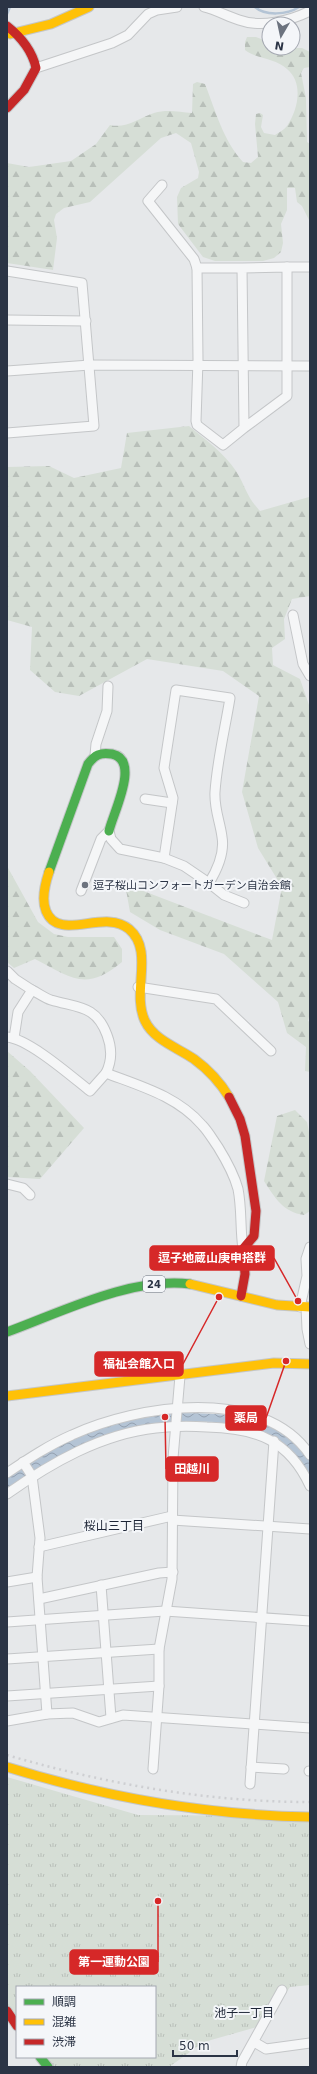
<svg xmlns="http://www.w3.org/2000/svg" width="317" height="2074" font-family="'DejaVu Sans','Noto Sans JP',sans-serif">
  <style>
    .forest { fill: url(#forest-firs) }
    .park { fill: url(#park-tufts) }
    .water { fill: url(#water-waves) }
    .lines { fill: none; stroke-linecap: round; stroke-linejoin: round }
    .stream { stroke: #b4c4d5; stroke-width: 2.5 }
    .street-casing { stroke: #c4c6c8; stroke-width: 11 }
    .fast-casing { stroke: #c4c6c8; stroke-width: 11 }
    .slow-casing { stroke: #c4c6c8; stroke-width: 11 }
    .jam-casing { stroke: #c4c6c8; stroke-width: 11 }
    .street { stroke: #f5f6f7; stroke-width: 9 }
    .fast { stroke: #4caf50; stroke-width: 9 }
    .slow { stroke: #ffc107; stroke-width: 9 }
    .jam { stroke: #c62828; stroke-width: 9 }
    .rail { stroke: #cecfd2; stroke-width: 2.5; stroke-dasharray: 2 4; stroke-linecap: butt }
    .poi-dot { fill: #6c737f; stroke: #f4f6f9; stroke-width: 1.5 }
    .labels { text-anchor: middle; stroke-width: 4; stroke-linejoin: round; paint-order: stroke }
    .shield { fill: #f4f6f9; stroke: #676e7b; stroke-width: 1 }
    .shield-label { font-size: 10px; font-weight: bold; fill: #2b3445 }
    .poi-label { font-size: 11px; fill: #2b3445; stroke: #f4f6f9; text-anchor: start }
    .neighbourhood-label { font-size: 12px; fill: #1d2536; stroke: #f4f6f9 }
    .leader { fill: none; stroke: #d62828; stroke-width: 1.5 }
    .callout-dot { fill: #d62828; stroke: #f4f6f9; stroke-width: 1.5 }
    .callout { fill: #d62828; stroke: #d62828; stroke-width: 1.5 }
    .callout-label { font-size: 12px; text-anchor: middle; font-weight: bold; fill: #fff }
  </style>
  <defs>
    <pattern id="forest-firs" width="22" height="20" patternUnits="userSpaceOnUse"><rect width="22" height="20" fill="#d6ded6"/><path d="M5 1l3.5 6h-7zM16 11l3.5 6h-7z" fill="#b8bfb9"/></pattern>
    <pattern id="park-tufts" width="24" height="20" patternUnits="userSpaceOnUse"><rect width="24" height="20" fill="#d6ded6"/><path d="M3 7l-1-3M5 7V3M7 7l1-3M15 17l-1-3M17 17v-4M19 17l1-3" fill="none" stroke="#b8bfb9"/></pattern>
    <pattern id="water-waves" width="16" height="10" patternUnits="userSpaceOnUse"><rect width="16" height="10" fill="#b4c4d5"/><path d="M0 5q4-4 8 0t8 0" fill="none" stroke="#93a0af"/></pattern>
  </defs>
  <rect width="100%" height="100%" fill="#e6e8ea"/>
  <g class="forest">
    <path d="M247 37H256L269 42V48H302L310 52V67L304 68 301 73 306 98 307 142 310 144V222L302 206 297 202 295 188H287V210L281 224 283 243 281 252 274 258 263 261H215L203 257 178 224 177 197 181 188 198 178 199 172 191 143 176 133 161 138 90 202 64 208 56 214 54 220 57 238 53 270 7 263V163L29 167 71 161 96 144 110 125C126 129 139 118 154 113 167 109 179 112 192 113L193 84 197 82 205 84C216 112 223 140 243 162L251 163 258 157 255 124 256 114 260 113 263 115 261 127 264 133 275 135C279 132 284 130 287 126 298 110 304 83 287 69 276 58 256 59 245 50V42Z"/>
    <path d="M189 426C205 439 225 454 236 471 246 487 246 496 260 511L309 497 310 499V596L292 599 284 619 285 639 272 648 273 665 300 679 310 708V1012L308 1021 310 1022V1072L305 1071 306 1047 287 1033 278 1002 224 954 160 930 130 912 125 884 272 940 282 887 258 848 242 792 259 696 223 671 147 659 79 696 55 692 30 670 32 627 7 620V467L49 466 74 478 121 468 127 433Z"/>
    <path d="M7 866 38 922 54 934 68 937H114L122 949V962C86 992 71 978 35 959L14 968 7 962Z"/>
    <polygon points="7,1051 30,1071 84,1128 40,1179 7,1177"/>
    <path d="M295 1110 307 1122 310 1137V1211L304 1215C283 1212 275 1198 264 1181L277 1116Z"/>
  </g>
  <polygon class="park" points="7,1777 138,1815 310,1816 310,1985 290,1987 264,2025 204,2042 169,2067 48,2067 40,2057 155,2057 155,1987 17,1987 17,2026 7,2008"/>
  <path class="water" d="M182 1413C238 1414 271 1415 310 1459V1477L295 1455 280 1440 260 1430 214 1422 181 1421 152 1424 59 1456 7 1489V1477C62 1439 115 1418 182 1413Z"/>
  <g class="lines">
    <g class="stream">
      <path d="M255 7C265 16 287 15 299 7"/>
      <polyline points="7,14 10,7"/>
    </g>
    <g class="street-casing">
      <g id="street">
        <path d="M204 7C216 10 227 16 239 20 261 28 290 21 310 11"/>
        <polyline points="36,68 112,43 128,35 148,14 157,10 177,7"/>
        <polyline points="162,185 148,201 194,259 197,268"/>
        <polyline points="287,267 310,267"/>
        <polyline points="242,268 287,267 287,396 244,428 242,268 197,268 198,360 196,421 197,425 223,445 244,428"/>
        <polyline points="7,271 82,283 94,426 7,433"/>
        <polyline points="7,320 86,321"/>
        <polyline points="7,371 90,365 310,366"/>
        <polyline points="293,615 303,664 310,676"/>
        <polyline points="95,755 96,744 107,711 108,686"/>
        <polyline points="145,799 172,803"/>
        <path d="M164 858 173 798 164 768 176 690 230 698C225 729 217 761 215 792 214 809 220 821 222 837 225 854 217 870 209 883L224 895 244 903"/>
        <polyline points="81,891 101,839 109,831 111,839 120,849 164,858 184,866 209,883"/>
        <polyline points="7,971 15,979 32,990"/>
        <polyline points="138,987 216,999 271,1051"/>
        <path d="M7 1037C29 1039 71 1076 90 1091L106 1073C140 1086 177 1096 202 1125 208 1131 213 1140 218 1147 226 1160 234 1174 238 1189 242 1209 240 1229 243 1249"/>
        <path d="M14 1038 18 1012 32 990C38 993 45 998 51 1000 78 1008 96 1005 107 1035 112 1048 112 1061 106 1073"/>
        <polyline points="7,1184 23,1188 30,1195"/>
        <polyline points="300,1307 307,1276 306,1259 310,1247"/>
        <polyline points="306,1307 307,1329 310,1344"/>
        <polyline points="23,1462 32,1476 40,1538 37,1577 47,1714"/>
        <path d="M7 1473C28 1459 49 1445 72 1435 137 1405 263 1385 310 1455"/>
        <path d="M7 1494C51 1463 101 1434 156 1428 173 1426 190 1426 207 1427 256 1428 289 1440 310 1486"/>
        <polyline points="172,1520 310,1529"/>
        <polyline points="39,1547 172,1516"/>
        <polyline points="7,1582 37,1577"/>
        <polyline points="101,1585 111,1718"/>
        <polyline points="39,1599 159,1573 173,1572"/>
        <polyline points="7,1622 165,1611 310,1621"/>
        <polyline points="7,1659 159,1649"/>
        <polyline points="7,1696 159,1686"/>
        <polyline points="7,1721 47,1714 73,1713 99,1722 123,1715 310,1728"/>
        <polyline points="251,1767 284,1769"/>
        <polyline points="153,1769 159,1686 159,1649 172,1579 173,1458 180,1376"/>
        <polyline points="309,1771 310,1771"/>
        <polyline points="250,1784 274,1441"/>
        <polyline points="254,2042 266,2049 310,2043"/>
        <polyline points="241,2067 242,2062 282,1990"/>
      </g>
    </g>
    <g class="fast-casing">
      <g id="fast">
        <path d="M49 872 88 764C95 755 100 752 112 754 141 760 113 813 109 831"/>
        <path d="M7 1332C62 1312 130 1277 190 1284"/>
        <polyline points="40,2057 48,2067"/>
      </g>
    </g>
    <g class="slow-casing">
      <g id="slow">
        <polyline points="10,34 51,24 89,7"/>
        <path d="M49 872C45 884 41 899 46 911 59 943 104 908 129 929 155 951 131 992 145 1021 154 1040 178 1048 194 1059 209 1070 220 1082 229 1097"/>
        <polyline points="190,1284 277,1305 310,1307"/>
        <polyline points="7,1396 274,1363 310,1364"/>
        <path d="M7 1767C107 1798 206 1815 310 1817"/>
      </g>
    </g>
    <g class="jam-casing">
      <g id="jam">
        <path d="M7 26C21 37 32 50 36 68L24 90 7 108"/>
        <polyline points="229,1097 240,1119 245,1136 256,1211 254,1236 243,1249 245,1274 241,1296"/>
        <polyline points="7,2011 17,2026"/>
      </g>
    </g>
    <use href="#street" class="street"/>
    <use href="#fast" class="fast"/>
    <use href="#slow" class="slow"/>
    <use href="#jam" class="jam"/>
    <path class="rail" d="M7 1755C106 1784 207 1802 310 1802"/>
  </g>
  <circle class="poi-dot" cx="85" cy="885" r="4"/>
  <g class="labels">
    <rect class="shield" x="143" y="1276" width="22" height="16" rx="3"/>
    <g class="shield-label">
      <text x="154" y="1288">24</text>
    </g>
    <g class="poi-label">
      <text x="93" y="889">逗子桜山コンフォートガーデン自治会館</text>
    </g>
    <g class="neighbourhood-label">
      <text x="114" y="1530">桜山三丁目</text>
      <text x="244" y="2017">池子一丁目</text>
    </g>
  </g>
  <path class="leader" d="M298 1301L274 1258M219 1297L183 1364M286 1361L266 1418M165 1417L166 1469M158 1901L158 1962"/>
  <g class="callout-dot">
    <circle cx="298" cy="1301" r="4"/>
    <circle cx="219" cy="1297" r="4"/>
    <circle cx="286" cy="1361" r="4"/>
    <circle cx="165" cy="1417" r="4"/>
    <circle cx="158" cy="1901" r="4"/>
  </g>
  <g class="callout">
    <rect x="150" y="1246" width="124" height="24" rx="4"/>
    <rect x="95" y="1352" width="88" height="24" rx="4"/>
    <rect x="226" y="1406" width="40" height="24" rx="4"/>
    <rect x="166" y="1457" width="52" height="24" rx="4"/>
    <rect x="70" y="1950" width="88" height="24" rx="4"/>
  </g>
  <g class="callout-label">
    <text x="212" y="1262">逗子地蔵山庚申搭群</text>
    <text x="139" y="1368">福祉会館入口</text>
    <text x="246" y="1422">薬局</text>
    <text x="192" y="1473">田越川</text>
    <text x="114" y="1966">第一運動公園</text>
  </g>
  <rect width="317" height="2074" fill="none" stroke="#2b3445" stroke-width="16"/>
  <rect x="16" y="1986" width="140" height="72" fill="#f4f6f9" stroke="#a4a8b1"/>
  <rect x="24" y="1999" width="20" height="6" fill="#4caf50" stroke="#a4a8b1"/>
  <text x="52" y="2006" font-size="12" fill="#2b3445">順調</text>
  <rect x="24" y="2019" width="20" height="6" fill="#ffc107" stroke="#a4a8b1"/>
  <text x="52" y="2026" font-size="12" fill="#2b3445">混雑</text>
  <rect x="24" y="2039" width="20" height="6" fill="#c62828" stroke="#a4a8b1"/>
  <text x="52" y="2046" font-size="12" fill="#2b3445">渋滞</text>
  <g transform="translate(281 36) rotate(189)"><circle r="19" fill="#f4f6f9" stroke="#a4a8b1"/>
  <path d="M0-3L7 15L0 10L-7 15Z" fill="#6c737f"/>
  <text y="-6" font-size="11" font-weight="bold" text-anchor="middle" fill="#2b3445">N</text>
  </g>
  <path d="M173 2050v6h64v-6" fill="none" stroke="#2b3445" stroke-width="2"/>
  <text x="179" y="2050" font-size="12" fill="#2b3445" stroke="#f4f6f9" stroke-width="3" paint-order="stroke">50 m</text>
</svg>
